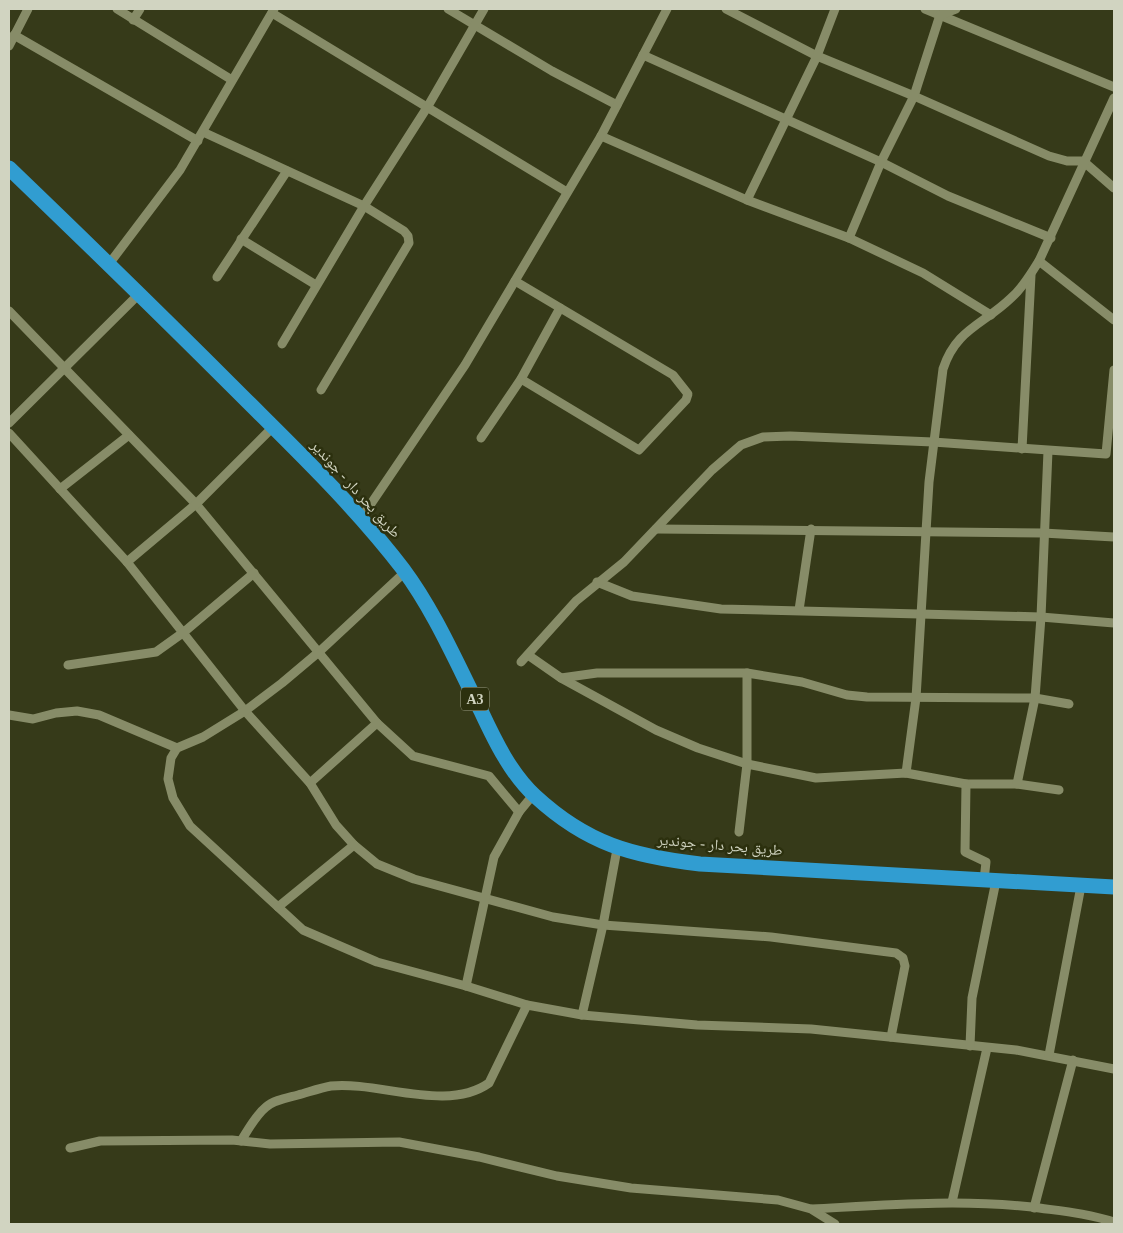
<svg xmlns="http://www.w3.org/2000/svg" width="1123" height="1233" font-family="'Times New Roman','Noto Naskh Arabic',serif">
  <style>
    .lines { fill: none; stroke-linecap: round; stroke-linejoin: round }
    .minor { stroke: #878c68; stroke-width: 9 }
    .highway { stroke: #319dd1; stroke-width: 15 }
    .labels { text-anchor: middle; stroke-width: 5; stroke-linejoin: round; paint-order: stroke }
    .shield { fill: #2c300e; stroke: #a0a38b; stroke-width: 1 }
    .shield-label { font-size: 14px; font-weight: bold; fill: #d1d4c1 }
    .street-label { font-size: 15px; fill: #d1d4c1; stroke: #2c300e }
  </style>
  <rect width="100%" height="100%" fill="#363a19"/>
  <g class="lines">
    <g class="minor">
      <polyline points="117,9 232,80"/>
      <polyline points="448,9 552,71 617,105"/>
      <polyline points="726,9 817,56 914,96 1049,156 1067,161 1083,161 1114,188"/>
      <polyline points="925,9 1114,87"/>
      <polyline points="272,13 567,192"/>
      <polyline points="133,20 140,9"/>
      <polyline points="14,35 198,141"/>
      <polyline points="9,46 28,9"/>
      <polyline points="643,55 881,162 948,196 1051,238"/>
      <polyline points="203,132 364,206 404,231 408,236 409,243 321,390"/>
      <polyline points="601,136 747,200 849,238 923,273 991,315"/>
      <polyline points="747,200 817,56 835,9"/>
      <polyline points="849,238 881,162 914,96 940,15 956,9"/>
      <polyline points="241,239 316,285"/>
      <polyline points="1039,261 1114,98"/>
      <polyline points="109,264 180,170 274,9"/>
      <polyline points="217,277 287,171"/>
      <polyline points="515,281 673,375 688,394 686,400 639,450 521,379"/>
      <polyline points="9,311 196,504 377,723 413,756 489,776 519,812 533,795"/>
      <polyline points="282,344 364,206 428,106 484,9"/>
      <polyline points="9,423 139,294"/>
      <polyline points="9,433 127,562 245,711 310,783 336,825 354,845 278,907"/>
      <polyline points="481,438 521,379 560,308"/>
      <polyline points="1022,449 1031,275"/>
      <polyline points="60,489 129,435"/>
      <polyline points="362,517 465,365 601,136 667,9"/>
      <polyline points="656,529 1043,533 1114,537"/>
      <polyline points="127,562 196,504 273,427"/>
      <polyline points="405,572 320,651 282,683 245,711 203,737 177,748 171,758 168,779 173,798 190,826 303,930 377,962 466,986 527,1005 582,1015 697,1025 811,1029 1016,1050 1114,1069"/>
      <polyline points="597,582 632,596 721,609 1041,617 1114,623"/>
      <polyline points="799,610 811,529"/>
      <polyline points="528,655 561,678 656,730 698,748 747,764 816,778 906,773 966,784 1017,784 1059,790"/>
      <polyline points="521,662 576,601 624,562 712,470 741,445 763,437 790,436 933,442 1106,454 1114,370"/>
      <polyline points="68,665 156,652 184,632 254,573"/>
      <polyline points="561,678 597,673 747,673 802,682 847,695 867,697 1035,698 1069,704"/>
      <polyline points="9,715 33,719 56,713 77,711 99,715 177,748"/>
      <path d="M906 773 916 698 929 482 943 369C956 329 983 325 1011 298 1023 288 1031 273 1039 261L1114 320"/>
      <polyline points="310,783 377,723"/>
      <polyline points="966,784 965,852 986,862 984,880"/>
      <polyline points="1017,784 1035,698 1041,617 1048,451"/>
      <polyline points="739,832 747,764 747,673"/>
      <polyline points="354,845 377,864 414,879 553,917 603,925 771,937 896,953 903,958 905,966 891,1037"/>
      <polyline points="466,986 494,857 519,812"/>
      <polyline points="582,1015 603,925 617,849"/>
      <polyline points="970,1046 972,998 996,881"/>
      <polyline points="1049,1055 1081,886"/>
      <path d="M241 1141C248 1130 255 1116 266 1107 274 1100 287 1098 298 1095 309 1092 320 1088 331 1086 379 1081 447 1113 489 1083L527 1005"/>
      <polyline points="70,1148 100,1141 232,1140 270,1144 399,1142 479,1157 557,1176 631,1188 778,1200 811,1209 835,1224"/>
      <polyline points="952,1202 987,1048"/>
      <polyline points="1034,1208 1073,1060"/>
      <path d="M812 1209C886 1205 958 1199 1032 1207 1060 1211 1087 1213 1114 1222"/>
    </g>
    <path class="highway" d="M9 168C86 242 162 316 237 391 295 449 353 504 403 569 435 612 457 664 481 711 495 741 511 774 535 796 587 844 632 856 700 864L1114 887"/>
  </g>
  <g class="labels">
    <rect class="shield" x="461" y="687.5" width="28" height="23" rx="4"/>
    <g class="shield-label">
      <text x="475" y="704">A3</text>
    </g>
    <g class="street-label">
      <text transform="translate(356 489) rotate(48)" y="5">طريق بحر دار - جوندير</text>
      <text transform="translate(720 845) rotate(5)" y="5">طريق بحر دار - جوندير</text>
    </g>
  </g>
  <rect width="1123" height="1233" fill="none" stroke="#d1d4c1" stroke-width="20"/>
</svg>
